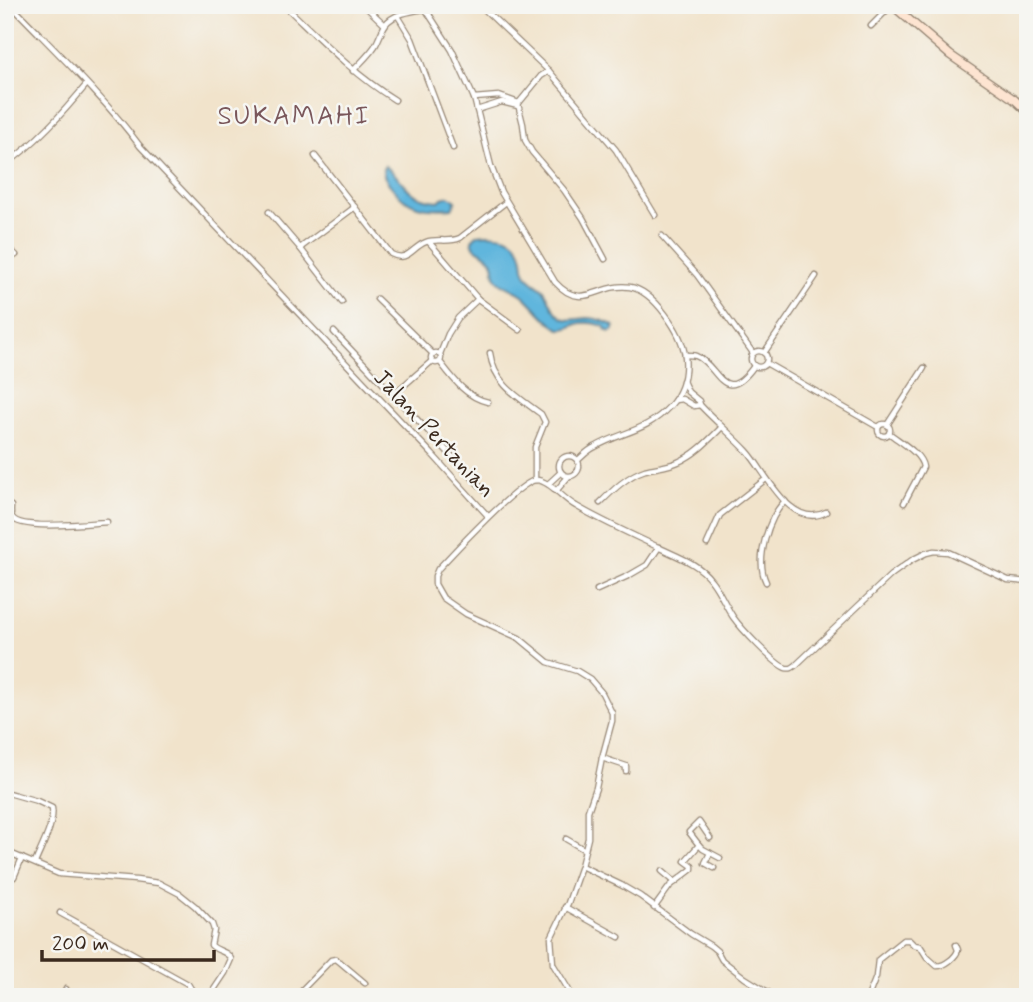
<svg xmlns="http://www.w3.org/2000/svg" width="1033" height="1002" font-family="Mynerve,sans-serif">
  <style>
    .water { fill: #61b6dd; stroke: #4e707e; stroke-width: 2 }
    .lines { fill: none; stroke-linecap: round; stroke-linejoin: round }
    .street-casing { stroke: #968674; stroke-width: 7 }
    .secondary-casing { stroke: #968674; stroke-width: 10 }
    .street { stroke: #fff; stroke-width: 4.5 }
    .secondary { stroke: #fde4d1; stroke-width: 7 }
    .labels { text-anchor: middle; stroke-width: 5; stroke-linejoin: round; paint-order: stroke }
    .street-label { font-size: 23px; fill: #3b2a1e; stroke: #f6f6f2 }
    .quarter-label { font-size: 26px; letter-spacing: 2px; fill: #7a575b; stroke: #f6f6f2 }
  </style>
  <rect width="100%" height="100%" fill="#f6f6f2"/>
  <filter id="ink" filterUnits="userSpaceOnUse"><feTurbulence type="fractalNoise" baseFrequency=".0143" numOctaves="2"/><feDisplacementMap in="SourceGraphic" scale="14" xChannelSelector="R" yChannelSelector="G"/><feConvolveMatrix kernelMatrix="1 2 1 2 8 2 1 2 1" color-interpolation-filters="sRGB"/></filter>
  <filter id="wash" filterUnits="userSpaceOnUse"><feTurbulence type="fractalNoise" baseFrequency=".00686" numOctaves="4" result="noise"/><feDisplacementMap in="SourceGraphic" scale="28" xChannelSelector="R" yChannelSelector="G"/><feGaussianBlur stdDeviation="1.57" result="paint"/><feColorMatrix in="noise" values="0 0 0 0 0 0 0 0 0 0 0 0 0 0 0 0 0 1.4 0 .05"/><feComposite in="paint" operator="in"/></filter>
  <g filter="url(#wash)">
    <rect width="100%" height="100%" fill="#f1e3cb"/>
    <g class="water">
      <path d="M385 166C408 182 405 199 439 201L442 198 449 196 456 201 452 208C424 210 408 208 390 185 386 179 383 176 383 169Z"/>
      <path d="M487 234C506 235 519 237 523 259 524 265 523 270 527 275 531 282 538 284 543 289 548 295 550 303 554 309 566 325 572 319 588 318 596 318 608 322 614 326L613 330 610 332 606 330 604 326C595 323 586 321 577 324 571 326 568 330 561 329 552 328 533 304 525 297 517 289 504 288 497 279 492 272 496 264 490 258 483 251 473 251 472 240L477 235Z"/>
    </g>
  </g>
  <g filter="url(#ink)">
    <g class="lines">
      <g class="street-casing">
        <g id="street">
          <path d="M11 5C55 51 102 95 140 146L432 454 488 516"/>
          <path d="M284 5C320 39 353 74 395 100"/>
          <polyline points="364,5 385,25"/>
          <path d="M423 5 452 50 474 98 491 166 501 192 555 282C583 313 599 282 630 287 654 291 682 333 685 356 687 374 682 392 670 406 646 432 623 431 595 447 588 450 583 456 578 460"/>
          <polyline points="480,5 549,71 616,150 655,215"/>
          <polyline points="398,16 412,39 453,148"/>
          <polyline points="871,26 892,5"/>
          <path d="M353 71C360 63 369 55 375 46 379 39 381 32 385 25 392 14 412 11 425 9"/>
          <polyline points="549,71 541,76 518,104 523,124 525,140 532,152 564,190 583,218 605,259"/>
          <polyline points="474,98 499,96 519,103"/>
          <polyline points="477,110 502,102 518,106"/>
          <path d="M315 156 391 254C408 263 412 247 426 242 437 238 449 243 460 238L506 202"/>
          <path d="M5 165C37 142 62 114 87 84"/>
          <polyline points="269,212 300,248 342,302"/>
          <polyline points="662,236 697,275 753,353"/>
          <polyline points="429,242 478,299 520,330"/>
          <polyline points="5,245 16,255"/>
          <polyline points="300,248 355,207"/>
          <polyline points="377,299 433,354"/>
          <polyline points="334,332 486,492"/>
          <circle cx="759" cy="359" r="8"/>
          <circle cx="436" cy="358" r="5"/>
          <path d="M490 353C494 384 518 397 541 414L545 422 535 447V480"/>
          <polyline points="764,353 816,276"/>
          <polyline points="440,354 448,334 458,318 478,299"/>
          <path d="M685 355C688 355 694 355 696 356 718 364 723 409 754 366"/>
          <path d="M440 362C453 379 466 397 488 402"/>
          <polyline points="766,363 878,427"/>
          <path d="M683 381 688 392 699 401 700 405C715 421 732 435 747 451 765 470 790 531 826 512"/>
          <polyline points="394,394 432,361"/>
          <polyline points="675,400 682,399 694,406 700,405"/>
          <circle cx="884" cy="430" r="6"/>
          <polyline points="887,425 924,368"/>
          <path d="M889 433C900 442 921 453 923 467L904 503"/>
          <circle cx="569" cy="466" r="10"/>
          <polyline points="548,484 560,473"/>
          <polyline points="556,491 568,477"/>
          <path d="M5 503 11 506C11 510 10 514 12 517 19 531 92 523 107 522"/>
          <path d="M600 503C613 490 627 476 645 470 656 467 667 467 678 462 695 455 709 440 722 427"/>
          <polyline points="707,544 720,515 766,479"/>
          <path d="M766 582C755 560 768 518 785 501"/>
          <polyline points="597,590 628,576 647,565 659,547"/>
          <polyline points="602,758 626,766 626,771"/>
          <path d="M5 792 37 801 52 808C55 823 41 848 35 863"/>
          <polyline points="566,839 585,850"/>
          <polyline points="699,845 703,849 720,858"/>
          <path d="M5 851 59 874 136 880 159 883 180 894 195 906 212 924 214 930 211 945C217 952 227 950 231 959L225 973 209 997"/>
          <polyline points="710,853 705,863 714,868"/>
          <polyline points="581,866 621,885 640,896 691,934 711,946 717,951 722,960 745,978 776,997"/>
          <polyline points="662,871 675,882"/>
          <polyline points="14,877 22,858"/>
          <polyline points="565,907 619,937"/>
          <polyline points="654,908 670,886 692,869 692,866 685,861 699,845 689,832 699,822 710,838"/>
          <polyline points="60,913 188,984 196,997"/>
          <polyline points="63,997 66,989"/>
          <polyline points="295,997 331,960 336,959 340,962 365,983"/>
          <path d="M573 997 553 964 551 938 568 903 581 866 588 838V811L596 788 602 758 612 721V713L602 693 590 679 577 671 548 662 519 638 466 614 443 598 435 584V576L438 569C452 554 520 481 536 480 549 480 564 500 576 506 603 522 633 535 662 549 679 557 699 564 711 580 720 591 725 605 733 617 740 627 775 665 786 668 791 669 792 668 796 665L891 575 912 560 926 553 934 551 948 552 1008 580 1028 582"/>
          <path d="M868 997 876 977 878 960 903 940H909L914 945 920 946 927 957 937 966C945 966 956 957 958 950L956 945"/>
        </g>
      </g>
      <g class="secondary-casing">
        <polyline id="secondary" points="892,5 950,55 1015,100 1028,112"/>
      </g>
      <use href="#street" class="street"/>
      <use href="#secondary" class="secondary"/>
    </g>
  </g>
  <g class="labels">
    <g class="street-label">
      <text transform="translate(435 433) rotate(47)" y="8">Jalan Pertanian</text>
    </g>
    <g class="quarter-label">
      <text x="294" y="124">SUKAMAHI</text>
    </g>
  </g>
  <rect width="1033" height="1002" fill="none" stroke="#f6f6f2" stroke-width="28"/>
  <path d="M42 950v10h172v-10" fill="none" stroke="#3b2a1e" stroke-width="3.5"/>
  <text x="52" y="950" font-size="21" fill="#3b2a1e" stroke="#f6f6f2" stroke-width="5" paint-order="stroke">200 m</text>
</svg>
